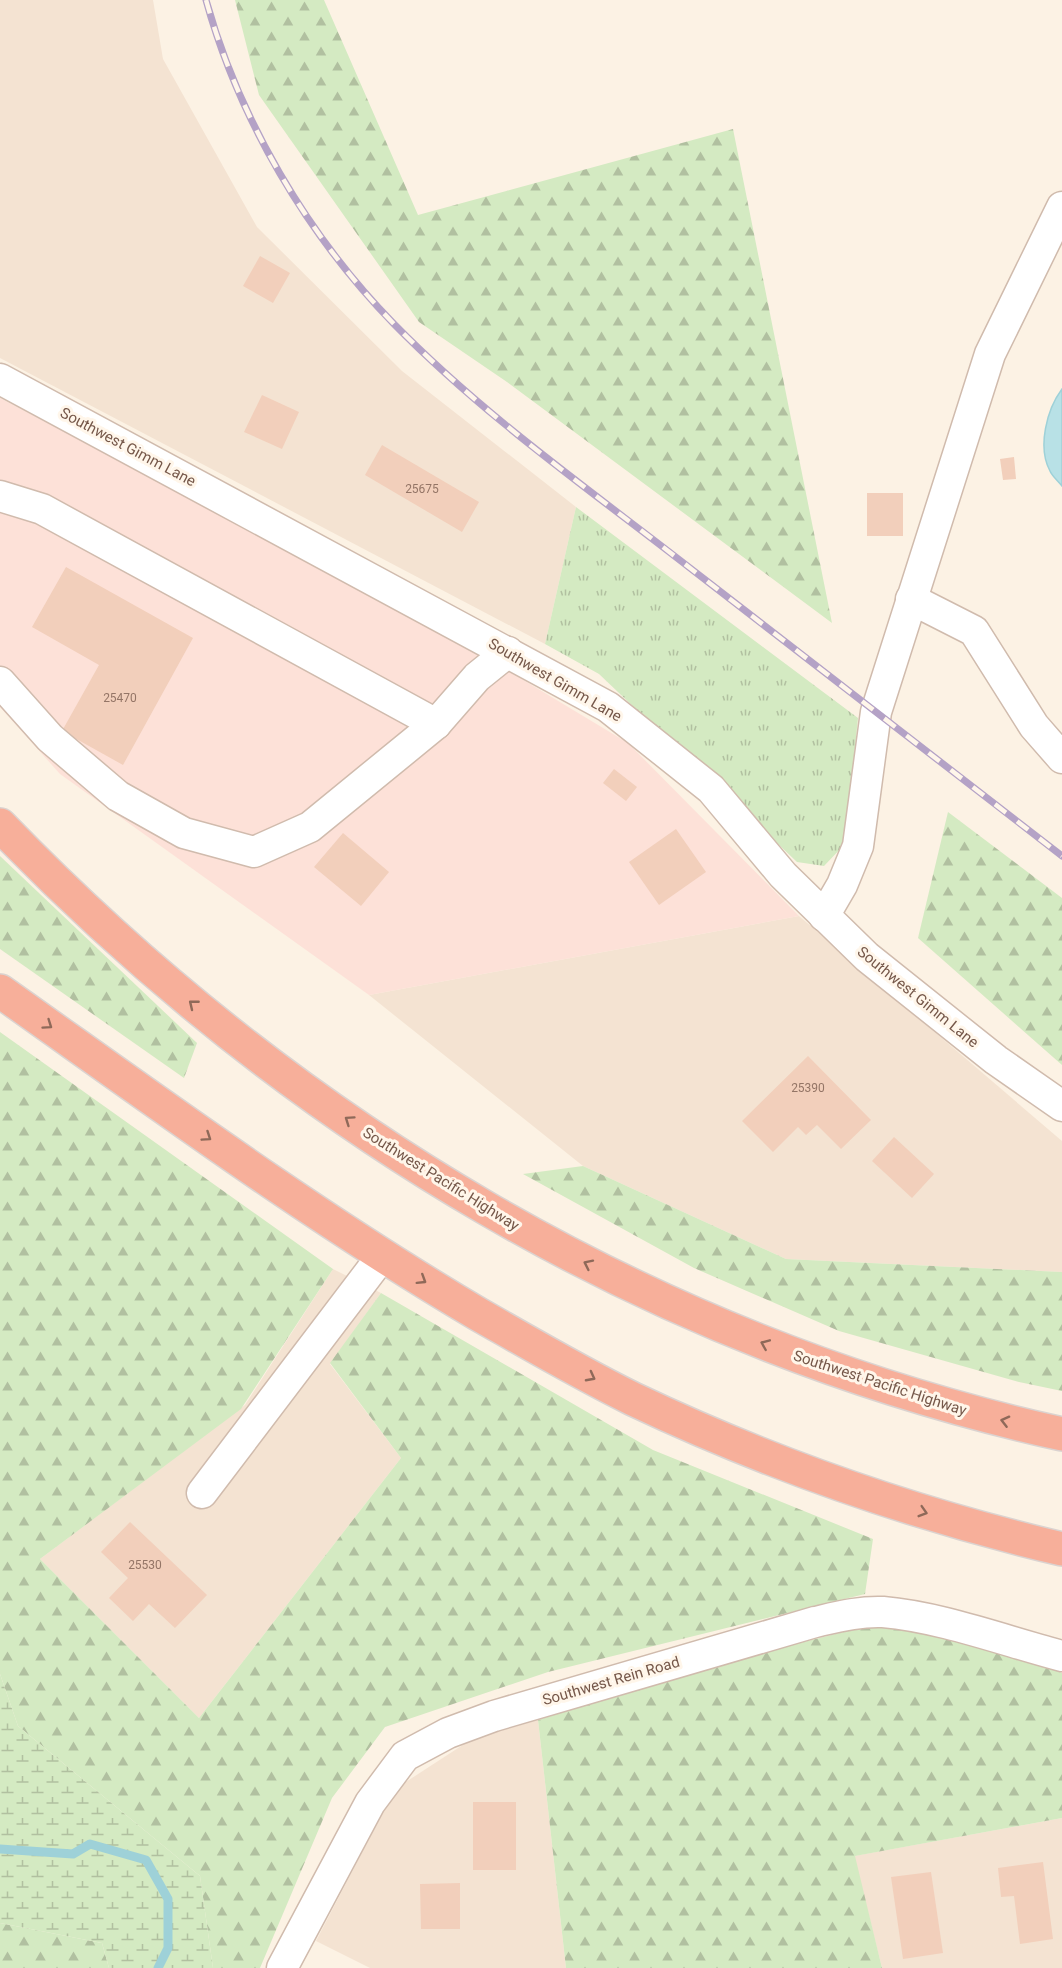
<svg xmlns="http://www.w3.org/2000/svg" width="1062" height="1968" font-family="Roboto,sans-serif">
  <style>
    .residential { fill: #f4e3d2 }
    .commercial { fill: #fde1d8 }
    .grass { fill: url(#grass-tufts) }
    .forest { fill: url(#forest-firs) }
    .wetland { fill: url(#wetland-marsh) }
    .water { fill: #b8e1e6; stroke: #9ed1d8; stroke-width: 1.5 }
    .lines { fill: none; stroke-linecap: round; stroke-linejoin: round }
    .stream { stroke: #9ed1d8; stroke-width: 9 }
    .building { fill: #f2cfbb }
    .minor-casing { stroke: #d0bbad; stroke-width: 33 }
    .highway-casing { stroke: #dbd3d0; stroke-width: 36 }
    .minor { stroke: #fff; stroke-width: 30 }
    .highway { stroke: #f7af9a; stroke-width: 33 }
    .rail-casing { stroke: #b4a2c6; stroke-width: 7 }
    .rail { stroke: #fff6ea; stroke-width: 4.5; stroke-dasharray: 14; stroke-linecap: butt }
    .oneway { stroke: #8f6959 }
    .labels { text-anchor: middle; stroke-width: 6; stroke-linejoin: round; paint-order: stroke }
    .number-label { font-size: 12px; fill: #947566 }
    .street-label { font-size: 15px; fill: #755749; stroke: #fff6ea }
  </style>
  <defs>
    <pattern id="grass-tufts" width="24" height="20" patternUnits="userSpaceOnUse" patternTransform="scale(1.5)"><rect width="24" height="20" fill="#d4eac2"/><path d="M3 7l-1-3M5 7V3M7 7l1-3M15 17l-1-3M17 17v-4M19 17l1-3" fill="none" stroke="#b1c0a0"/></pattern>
    <pattern id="forest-firs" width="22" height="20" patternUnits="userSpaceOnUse" patternTransform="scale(1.5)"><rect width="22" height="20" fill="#d4eac2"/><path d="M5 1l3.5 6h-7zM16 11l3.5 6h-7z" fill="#b1c0a0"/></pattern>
    <pattern id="wetland-marsh" width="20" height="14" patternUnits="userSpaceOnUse" patternTransform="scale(1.5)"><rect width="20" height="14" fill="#d4eac2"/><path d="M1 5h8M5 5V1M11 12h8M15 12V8" fill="none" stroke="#b1c0a0"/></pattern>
  </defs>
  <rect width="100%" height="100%" fill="#fcf2e4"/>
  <g class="residential">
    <polygon points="0,0 153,0 163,59 257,227 402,371 576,507 545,644 0,358"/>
    <polygon points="799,916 1062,1141 1062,1272 786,1259 583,1166 369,995"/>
    <polygon points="333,1269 381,1293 330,1364 401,1458 199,1718 40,1559 245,1405"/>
    <polygon points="538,1720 566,1968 370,1968 316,1941 395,1789 472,1739"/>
    <polygon points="1062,1818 1062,1968 882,1968 854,1856"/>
  </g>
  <polygon class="commercial" points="0,398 419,617 628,743 799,916 369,995 60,774 0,707"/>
  <polygon class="grass" points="576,507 858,718 845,844 824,866 797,862 599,674 545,644"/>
  <g class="forest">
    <polygon points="235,0 324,0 418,215 733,129 832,623 507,382 419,322 259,95"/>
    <polygon points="948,812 1062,898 1062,1065 918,938"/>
    <polygon points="0,856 197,1043 184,1078 0,949"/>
    <polygon points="0,1032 333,1269 241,1409 40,1559 199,1718 401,1458 330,1363 381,1293 653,1450 873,1539 865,1594 548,1672 385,1727 332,1798 260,1968 213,1968 200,1876 18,1726 0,1674"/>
    <polygon points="583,1166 786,1259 1062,1272 1062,1391 1019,1382 839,1331 694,1268 523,1174"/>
    <polygon points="883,1622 1038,1662 1062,1673 1062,1818 855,1856 882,1968 566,1968 538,1720 713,1665"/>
    <polygon points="0,1923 102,1943 109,1968 0,1968"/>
  </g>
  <polygon class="wetland" points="0,1674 18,1726 200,1876 213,1968 109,1968 102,1943 0,1923"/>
  <path class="water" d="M1062 389V486C1058 481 1052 476 1050 471 1037 447 1047 409 1062 389Z"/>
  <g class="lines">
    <polyline class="stream" points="0,1849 73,1854 90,1844 146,1860 168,1899 168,1948 158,1968"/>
  </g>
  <g class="building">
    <polygon points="260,256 290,273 273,303 243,286"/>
    <polygon points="262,395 299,412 282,449 244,432"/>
    <polygon points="382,445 479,502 462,532 365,475"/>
    <polygon points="1014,457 1016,479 1003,480 1000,459"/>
    <rect x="867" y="493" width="36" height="43"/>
    <polygon points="66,567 193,638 123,765 62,731 99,665 32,627"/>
    <polygon points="614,769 637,787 626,801 603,783"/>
    <polygon points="676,829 706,872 659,905 629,862"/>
    <polygon points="343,833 389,872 361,906 314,867"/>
    <polygon points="808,1056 871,1120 841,1149 817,1125 806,1135 798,1127 773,1152 742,1121"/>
    <polygon points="894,1137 934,1174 912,1198 872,1161"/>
    <polygon points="130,1522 207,1595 175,1628 149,1604 133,1621 109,1598 128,1578 101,1552"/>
    <rect x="473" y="1802" width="43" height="68"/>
    <polygon points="1043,1862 1053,1939 1020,1944 1014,1896 1001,1897 998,1868"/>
    <polygon points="931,1872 943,1953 903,1959 891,1877"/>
    <polygon points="460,1883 460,1929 421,1929 420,1884"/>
  </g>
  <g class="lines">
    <g class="minor-casing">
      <g id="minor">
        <polyline points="0,379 608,707 711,789 783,875 867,957 996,1060 1062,1106"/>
        <polyline points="0,496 42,509 436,724"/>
        <polyline points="911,599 974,631 1034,726 1062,758"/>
        <polyline points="0,682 50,738 118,796 184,833 254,852 310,827 436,724 477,677 508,652"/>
        <polyline points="824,916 842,885 858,846 876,712 990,354 1062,207"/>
        <polyline points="202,1493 382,1256"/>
        <path d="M282 1968 370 1803 405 1756 448 1733 494 1716 815 1622C837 1617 860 1611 883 1612 941 1617 1005 1641 1062 1656"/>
      </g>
    </g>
    <g class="highway-casing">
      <g id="highway">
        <path d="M0 825C291 1126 652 1343 1062 1434"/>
        <path d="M0 991C157 1102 312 1216 478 1314 529 1343 580 1373 633 1399 770 1464 914 1514 1062 1549"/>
      </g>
    </g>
    <use href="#minor" class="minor"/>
    <use href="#highway" class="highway"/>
    <g class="rail-casing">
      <path id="rail" d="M206 0C239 119 307 235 394 324 483 415 590 490 690 568 814 664 938 760 1062 856"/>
    </g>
    <use href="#rail" class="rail"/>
  </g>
  <defs><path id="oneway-chevron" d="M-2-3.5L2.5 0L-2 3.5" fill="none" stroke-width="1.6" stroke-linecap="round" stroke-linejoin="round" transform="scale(1.5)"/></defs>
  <g class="oneway">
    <use href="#oneway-chevron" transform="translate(193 1004) rotate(-141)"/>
    <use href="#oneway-chevron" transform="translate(48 1025) rotate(35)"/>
    <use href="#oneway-chevron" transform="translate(349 1120) rotate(-145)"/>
    <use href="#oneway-chevron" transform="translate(207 1137) rotate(34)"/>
    <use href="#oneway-chevron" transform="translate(588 1264) rotate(-154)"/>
    <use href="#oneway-chevron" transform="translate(422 1280) rotate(32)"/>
    <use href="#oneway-chevron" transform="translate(765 1344) rotate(-157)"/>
    <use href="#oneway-chevron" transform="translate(591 1377) rotate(28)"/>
    <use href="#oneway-chevron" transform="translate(1005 1421) rotate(-166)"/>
    <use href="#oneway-chevron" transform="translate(923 1512) rotate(17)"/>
  </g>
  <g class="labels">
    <g class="number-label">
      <text x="422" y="493">25675</text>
      <text x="120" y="702">25470</text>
      <text x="808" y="1092">25390</text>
      <text x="145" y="1569">25530</text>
    </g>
    <g class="street-label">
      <text transform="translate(128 447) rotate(28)" y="5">Southwest Gimm Lane</text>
      <text transform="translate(555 680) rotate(30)" y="5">Southwest Gimm Lane</text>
      <text transform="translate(918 997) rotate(39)" y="5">Southwest Gimm Lane</text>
      <text transform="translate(441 1179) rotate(32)" y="5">Southwest Pacific Highway</text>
      <text transform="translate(880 1383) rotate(18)" y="5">Southwest Pacific Highway</text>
      <text transform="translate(611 1681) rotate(-16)" y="5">Southwest Rein Road</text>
    </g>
  </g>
</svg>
